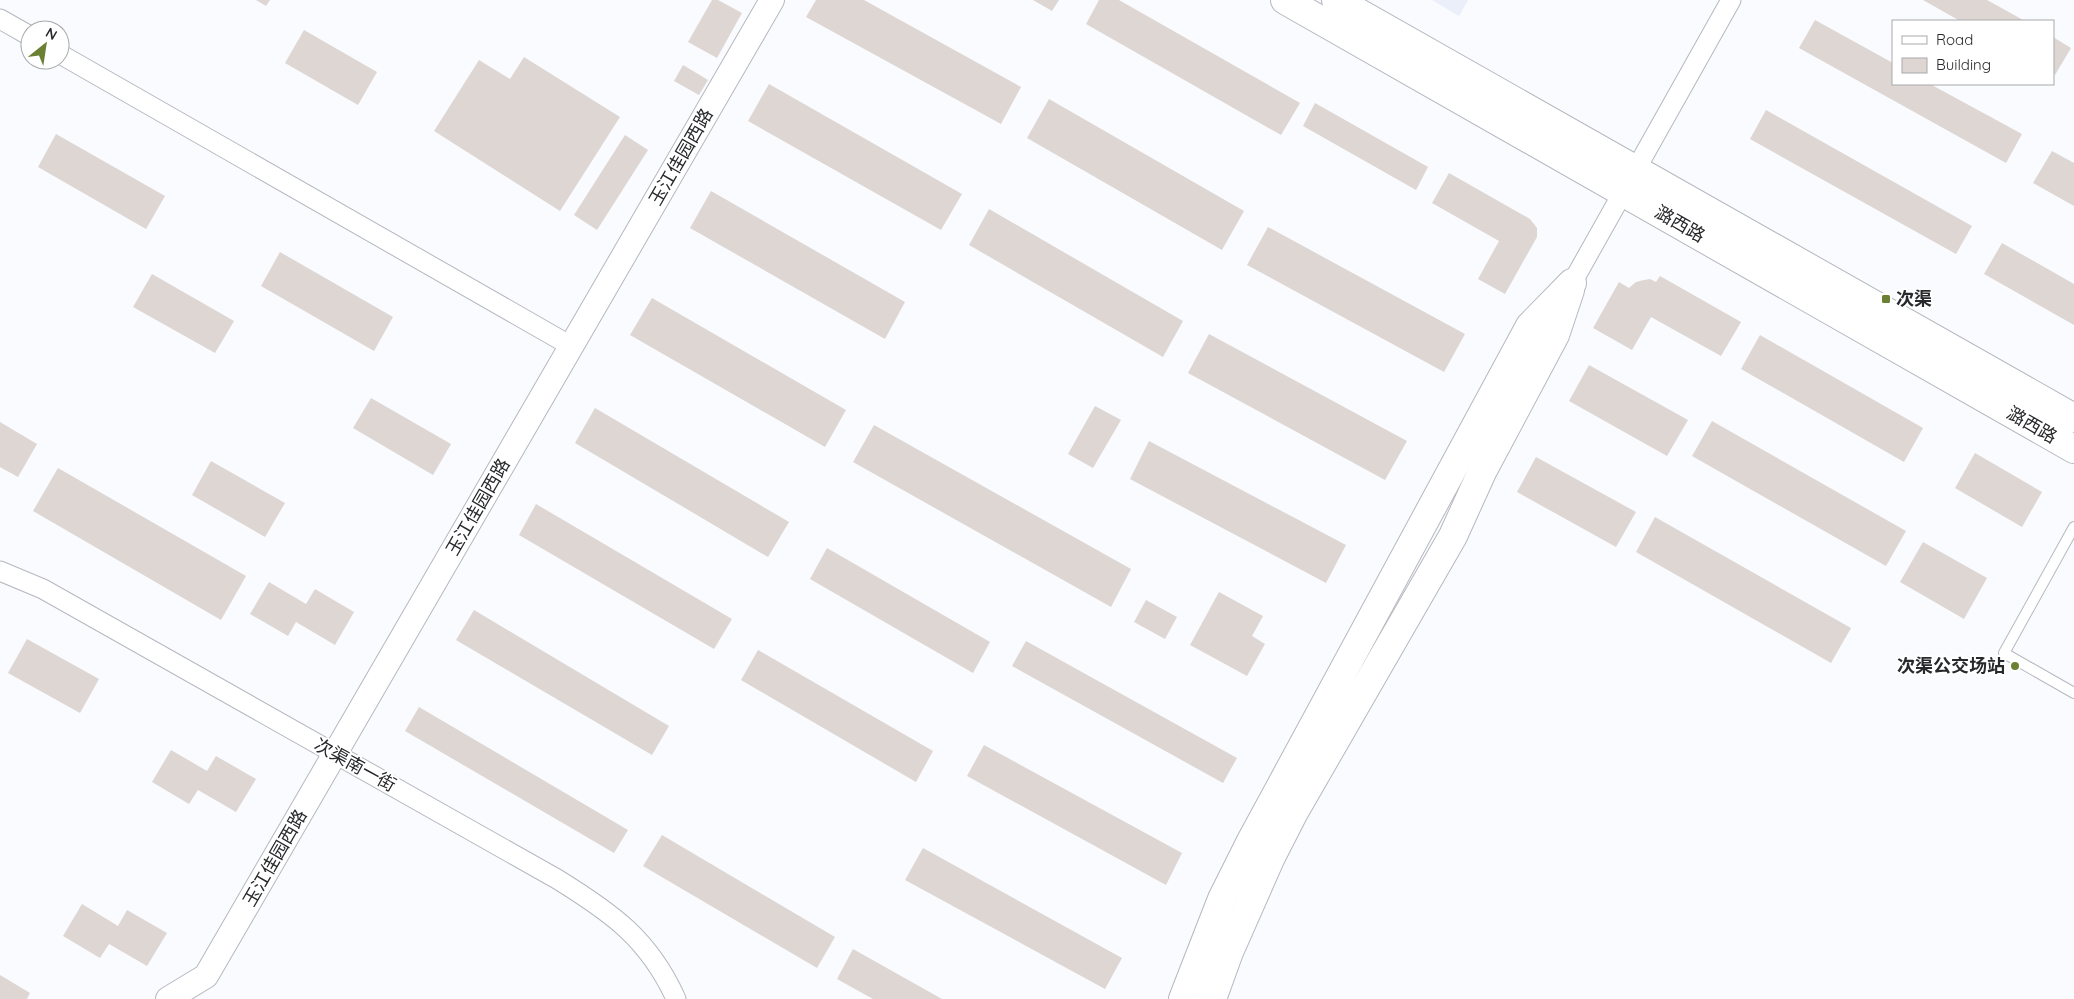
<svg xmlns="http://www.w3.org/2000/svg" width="2074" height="999" font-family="Quicksand,'Noto Sans SC',sans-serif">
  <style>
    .built { fill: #ebeffa }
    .building { fill: #ded6d3 }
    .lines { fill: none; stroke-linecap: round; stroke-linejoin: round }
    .service-casing { stroke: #b5b8bf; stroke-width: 12 }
    .minor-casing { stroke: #b5b8bf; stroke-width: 21 }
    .tertiary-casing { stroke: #b5b8bf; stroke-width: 26 }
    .secondary-casing { stroke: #b5b8bf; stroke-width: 30 }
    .primary-casing { stroke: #b5b8bf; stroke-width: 30 }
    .service { stroke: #fff; stroke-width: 10 }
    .minor { stroke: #fff; stroke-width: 19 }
    .tertiary { stroke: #fff; stroke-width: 24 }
    .secondary { stroke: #fff; stroke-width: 28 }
    .primary { stroke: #fff; stroke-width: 28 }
    .poi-dot { fill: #6b8032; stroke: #fff; stroke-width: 2 }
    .labels { text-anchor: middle; stroke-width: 4; stroke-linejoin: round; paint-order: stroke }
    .street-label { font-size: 18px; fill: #28292c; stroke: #fff }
    .poi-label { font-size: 18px; font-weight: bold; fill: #28292c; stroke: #fff; text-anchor: start }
  </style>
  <rect width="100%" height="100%" fill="#f9fbff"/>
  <polygon class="built" points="1432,0 1468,0 1459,16"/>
  <g class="building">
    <polygon points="256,0 270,0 266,6"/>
    <polygon points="712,0 718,0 742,13 717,58 688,42"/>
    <polygon points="816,0 864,0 1021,87 1001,124 806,17"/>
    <polygon points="1033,0 1059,0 1052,11"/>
    <polygon points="1099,0 1119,0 1300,103 1281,135 1086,24"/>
    <polygon points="1923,0 1987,0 2025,21 1960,21"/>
    <polygon points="1815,20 1893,63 1893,84 1930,84 2022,134 2006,163 1799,48"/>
    <polygon points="304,30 377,72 358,105 285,63"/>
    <polygon points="2053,37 2071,48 2055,75 2053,73"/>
    <polygon points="524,57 620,117 560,211 434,131 479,60 510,79"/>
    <polygon points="683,65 708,80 699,95 674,81"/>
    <polygon points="769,84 962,194 941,230 748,121"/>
    <polygon points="1049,99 1244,211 1222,250 1027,138"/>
    <polygon points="1315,103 1428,167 1416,190 1303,126"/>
    <polygon points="1766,110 1972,226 1956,254 1750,139"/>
    <polygon points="56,134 165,196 146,229 38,167"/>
    <polygon points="625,135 648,150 597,230 574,215"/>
    <polygon points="2052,151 2074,163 2074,206 2033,183"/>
    <polygon points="1449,173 1530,219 1537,228 1537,237 1505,294 1478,279 1499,241 1432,203"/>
    <polygon points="711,191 905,302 885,339 690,228"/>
    <polygon points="989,209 1183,321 1163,357 969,245"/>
    <polygon points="1268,227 1465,334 1444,372 1247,265"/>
    <polygon points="2002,243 2074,284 2074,325 1984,274"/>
    <polygon points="280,252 393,317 374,351 261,286"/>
    <polygon points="152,274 234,321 215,353 133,307"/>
    <polygon points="1660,276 1741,322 1721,356 1651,317 1632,350 1593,328 1619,282 1629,288 1636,282 1644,280 1650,279 1656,282"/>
    <polygon points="652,298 846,410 825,447 630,335"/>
    <polygon points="1209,334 1407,441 1385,480 1188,373"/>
    <polygon points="1760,335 1923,428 1904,462 1741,369"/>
    <polygon points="1589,365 1688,420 1667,456 1569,401"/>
    <polygon points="371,398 451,444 433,475 353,428"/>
    <polygon points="1095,406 1121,420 1093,468 1068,454"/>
    <polygon points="595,408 789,522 768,557 575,443"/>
    <polygon points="1712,421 1906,531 1886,566 1692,456"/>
    <polygon points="0,422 37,444 18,477 0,467"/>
    <polygon points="874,425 1131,569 1111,607 853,462"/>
    <polygon points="1149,441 1346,545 1326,583 1130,479"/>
    <polygon points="1975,453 2042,492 2022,527 1955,488"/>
    <polygon points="1536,457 1636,512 1616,547 1517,492"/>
    <polygon points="211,461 285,503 265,537 192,495"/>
    <polygon points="58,468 246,576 221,620 33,511"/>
    <polygon points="536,504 732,619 714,649 519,535"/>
    <polygon points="1655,517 1851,628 1831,663 1636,552"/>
    <polygon points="1923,542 1987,578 1964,619 1900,582"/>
    <polygon points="827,548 990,642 973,673 810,579"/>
    <polygon points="269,582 306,604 315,589 354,612 335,645 296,622 288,636 250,614"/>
    <polygon points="1219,592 1263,616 1252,636 1265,644 1247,676 1190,645"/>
    <polygon points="1146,600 1177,617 1165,639 1134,622"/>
    <polygon points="474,610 669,726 652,755 456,640"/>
    <polygon points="27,639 99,679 80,713 8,673"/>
    <polygon points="1026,641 1237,758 1223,783 1012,666"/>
    <polygon points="758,650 933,751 916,782 741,680"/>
    <polygon points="419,707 628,830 614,853 405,731"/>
    <polygon points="984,745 1182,853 1166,885 967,776"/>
    <polygon points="171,750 207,771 216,756 256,779 236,812 198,790 189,804 152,782"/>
    <polygon points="662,835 835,937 817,968 643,866"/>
    <polygon points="923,848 1122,958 1105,989 905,880"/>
    <polygon points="82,904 118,926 127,910 167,933 147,966 109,944 100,958 63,936"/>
    <polygon points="853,949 942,999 873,999 837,979"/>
    <polygon points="0,975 30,993 27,999 0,999"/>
  </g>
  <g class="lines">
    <g class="service-casing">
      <polyline id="service" points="2074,527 2004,653 2074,693"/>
    </g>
    <g class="minor-casing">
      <g id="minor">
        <polyline points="0,19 30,36"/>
        <polyline points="60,54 571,346"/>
        <polyline points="1572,283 1731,0"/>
        <path d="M0 571 43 589 557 879C612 913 649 939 676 999"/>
      </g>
    </g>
    <g class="tertiary-casing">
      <polyline id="tertiary" points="168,999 206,976 772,0"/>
    </g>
    <g class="secondary-casing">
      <g id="secondary">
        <polyline points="1285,0 2074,449"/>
        <polyline points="1336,0 2074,418"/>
      </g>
    </g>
    <g class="primary-casing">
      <g id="primary">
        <polyline points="1183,999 1222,899 1250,843 1530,326 1572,283"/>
        <polyline points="1212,999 1229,952 1270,859 1294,812 1453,536 1482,472 1555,335 1570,290"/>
      </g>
    </g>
    <use href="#service" class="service"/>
    <use href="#minor" class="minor"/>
    <use href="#tertiary" class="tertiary"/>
    <use href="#secondary" class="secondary"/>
    <use href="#primary" class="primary"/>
  </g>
  <g class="poi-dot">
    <rect x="1881" y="294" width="10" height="10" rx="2.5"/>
    <circle cx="2015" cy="666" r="5"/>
  </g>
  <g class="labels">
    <g class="street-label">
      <text transform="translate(681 157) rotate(-60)" y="6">玉江佳园西路</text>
      <text transform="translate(1680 224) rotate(30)" y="6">潞西路</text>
      <text transform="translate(2032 425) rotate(30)" y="6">潞西路</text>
      <text transform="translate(478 507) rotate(-60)" y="6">玉江佳园西路</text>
      <text transform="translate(355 765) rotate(29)" y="6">次渠南一街</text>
      <text transform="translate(275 858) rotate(-60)" y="6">玉江佳园西路</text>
    </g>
    <g class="poi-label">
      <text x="1896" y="305">次渠</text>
      <text x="2005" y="672" text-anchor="end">次渠公交场站</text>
    </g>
  </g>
  <rect x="1892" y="20" width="162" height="65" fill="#ffffff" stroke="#a9a9ab"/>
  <rect x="1902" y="36" width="25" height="8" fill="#ffffff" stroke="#a9a9ab"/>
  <text x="1936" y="45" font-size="15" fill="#28292c">Road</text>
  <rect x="1902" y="58" width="25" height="15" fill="#ded6d3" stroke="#a9a9ab"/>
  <text x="1936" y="70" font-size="15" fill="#28292c">Building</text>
  <g transform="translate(45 45) rotate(30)"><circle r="24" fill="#ffffff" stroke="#a9a9ab"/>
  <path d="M0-4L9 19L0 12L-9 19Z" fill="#6b8032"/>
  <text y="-8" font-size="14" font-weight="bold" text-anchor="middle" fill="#28292c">N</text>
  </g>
</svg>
